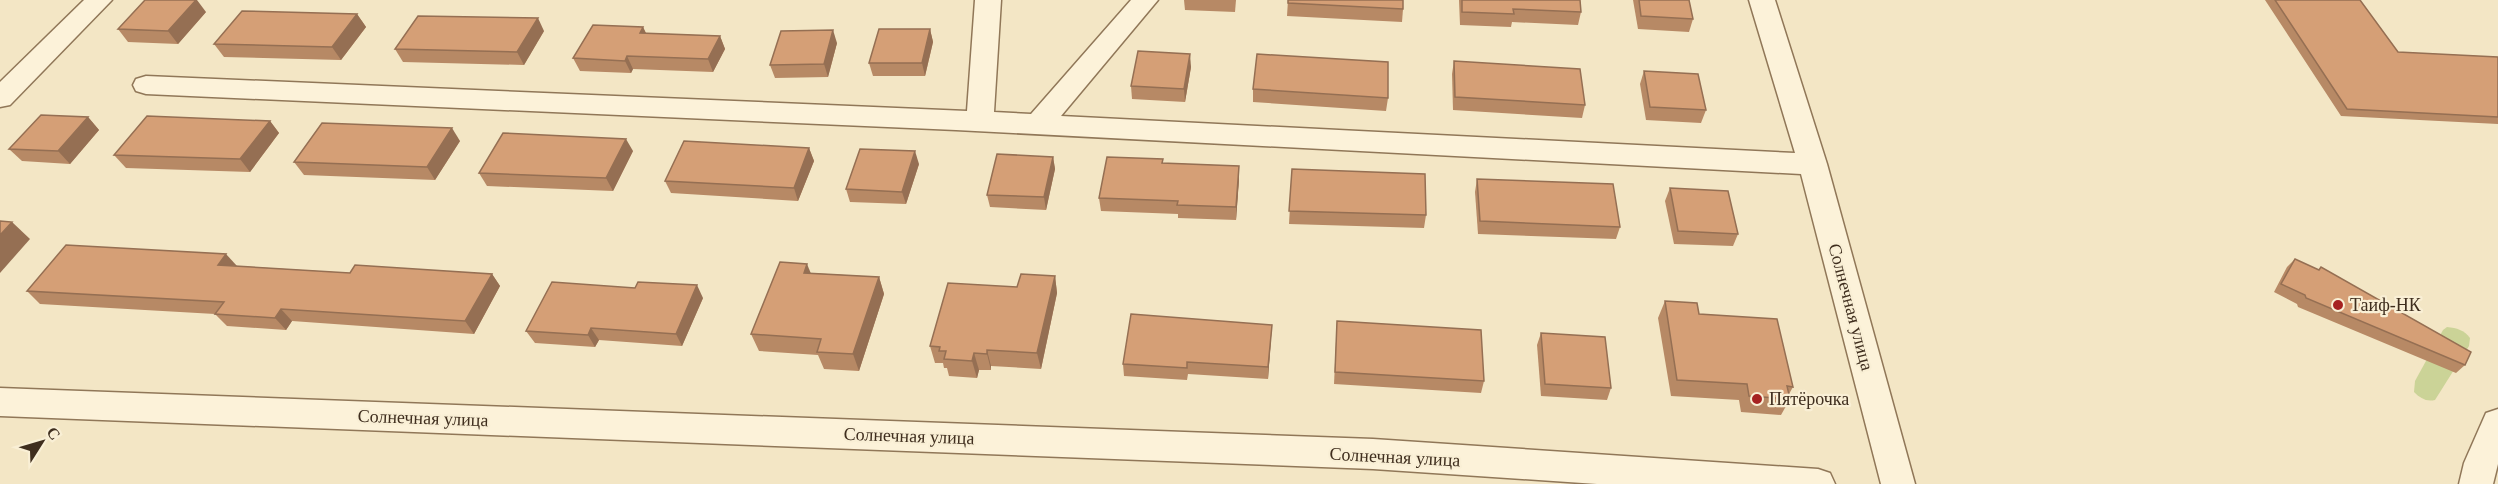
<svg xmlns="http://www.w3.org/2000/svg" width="2498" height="484" font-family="'Times New Roman',serif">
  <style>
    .green { fill: #cbd397 }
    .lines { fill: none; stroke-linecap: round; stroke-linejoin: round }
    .minor-casing { stroke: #907758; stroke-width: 3 }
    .minor { fill: #fcf2d9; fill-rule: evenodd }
    .wall { fill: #b78965 }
    .shaded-wall { fill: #956f53 }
    .building { fill: #d59f76; stroke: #956f53; stroke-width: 1.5 }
    .poi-dot { fill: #a62221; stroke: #f9efd5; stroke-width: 2 }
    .labels { text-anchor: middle; stroke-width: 4.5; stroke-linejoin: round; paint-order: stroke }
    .poi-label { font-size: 18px; fill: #3f2e1e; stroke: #f9efd5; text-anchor: start }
    .street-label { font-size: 18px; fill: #3f2e1e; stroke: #f9efd5 }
  </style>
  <rect width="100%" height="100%" fill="#f3e6c5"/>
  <path class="green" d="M2447 327C2457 328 2464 330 2470 338L2469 346 2435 400C2426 402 2420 398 2414 392L2415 381 2443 330Z"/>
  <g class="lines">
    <g class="minor-casing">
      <g id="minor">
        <polygon points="84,0 112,0 10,105 0,107 0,82"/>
        <polygon points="975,0 1001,0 994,112 1031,114 1131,0 1158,0 1061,116 1795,153 1749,0 1775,0 1827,164 1915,484 1881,484 1801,174 956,130 146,94 136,91 133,85 136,79 146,76 967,111"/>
        <polygon points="0,388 1373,439 1818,469 1830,473 1835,484 1597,484 1373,469 0,416"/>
        <polygon points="2498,409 2498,464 2493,484 2459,484 2464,463 2486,413"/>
      </g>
    </g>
    <use href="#minor" class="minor"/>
  </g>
  <g class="wall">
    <polygon points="1184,0 1236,0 1235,12 1185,10"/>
    <polygon points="1288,0 1403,9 1402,22 1287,16"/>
    <polygon points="1459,0 1580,0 1581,12 1578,25 1512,22 1511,27 1460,25"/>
    <polygon points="1633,0 1689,0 1693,19 1689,32 1638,29"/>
    <polygon points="2265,0 2360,0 2398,52 2498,57 2498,124 2341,116"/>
    <polygon points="206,12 178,44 128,42 118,29"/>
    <polygon points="357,14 366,27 341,60 224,57 214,44"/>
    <polygon points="643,27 646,33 720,36 725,49 713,72 633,69 631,73 580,71 573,58"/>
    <polygon points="930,29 933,42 925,76 873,76 869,63"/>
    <polygon points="544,31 524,65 403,62 395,49"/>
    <polygon points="837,43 828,77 775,78 770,65"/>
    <polygon points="1454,61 1585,105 1582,118 1453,110 1452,74"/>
    <polygon points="1191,67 1185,102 1132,99 1131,86"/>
    <polygon points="1644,71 1706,110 1701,123 1646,120 1640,84"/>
    <polygon points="1253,89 1388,98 1386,111 1253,102"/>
    <polygon points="88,117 99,130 70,164 22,161 9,149"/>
    <polygon points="270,121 279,133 250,172 126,168 114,155"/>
    <polygon points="460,141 435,180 304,175 294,162"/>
    <polygon points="809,148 814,161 798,201 671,193 665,181"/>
    <polygon points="633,151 613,191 487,186 479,173"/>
    <polygon points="1053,157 1055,169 1046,210 990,207 987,195"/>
    <polygon points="1163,163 1239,166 1239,179 1236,220 1178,218 1178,214 1101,211 1099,198"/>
    <polygon points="919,164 906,204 850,202 846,189"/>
    <polygon points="1292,169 1426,215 1424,228 1289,224"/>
    <polygon points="1477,179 1620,227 1616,239 1478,234 1475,192"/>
    <polygon points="1670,188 1738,234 1733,246 1674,244 1665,201"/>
    <polygon points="2295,259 2465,365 2456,373 2298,307 2297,304 2274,292 2287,267"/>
    <polygon points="237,266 350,273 492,274 500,286 474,334 292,321 286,330 227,326 215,314 40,304 27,291"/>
    <polygon points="811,273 879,277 884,294 859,371 824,369 818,355 759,351 751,334"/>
    <polygon points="1055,276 1057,293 1041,369 991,366 991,370 979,370 977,378 949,376 947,368 944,368 943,363 935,363 930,346 1017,287"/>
    <polygon points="703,298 682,346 599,340 595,347 535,343 526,331"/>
    <polygon points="1665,301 1699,314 1793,387 1789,394 1790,399 1781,415 1741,412 1739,400 1671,396 1658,318"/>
    <polygon points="1337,321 1484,381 1481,393 1334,384"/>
    <polygon points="1272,325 1268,379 1188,374 1187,380 1124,376 1123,364"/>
    <polygon points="1541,333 1611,388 1607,400 1541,396 1537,345"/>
  </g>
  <g class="shaded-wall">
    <polygon points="196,0 197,0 206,12 178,44 168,31"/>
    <polygon points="357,14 366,27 341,60 332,47"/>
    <polygon points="538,18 544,31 524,65 517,52"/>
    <polygon points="643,27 649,40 640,33"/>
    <polygon points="930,29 933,42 925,76 922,63"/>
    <polygon points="833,30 837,43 828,77 824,64"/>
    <polygon points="720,36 725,49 713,72 708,59"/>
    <polygon points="1190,54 1191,67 1185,102 1184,89"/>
    <polygon points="627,56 633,69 631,73 625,61"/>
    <polygon points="88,117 99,130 70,164 58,151"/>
    <polygon points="270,121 279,133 250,172 240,159"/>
    <polygon points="452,128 460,141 435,180 427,167"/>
    <polygon points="626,139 633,151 613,191 606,178"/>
    <polygon points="809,148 814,161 798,201 794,188"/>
    <polygon points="915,151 919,164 906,204 902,192"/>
    <polygon points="1053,157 1055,169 1046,210 1044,197"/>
    <polygon points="1239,166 1239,179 1236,220 1236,207"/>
    <polygon points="12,222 30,239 0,273 0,235"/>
    <polygon points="226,254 237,266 218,265"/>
    <polygon points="807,264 814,281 804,273"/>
    <polygon points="492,274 500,286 474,334 465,321"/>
    <polygon points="1055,276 1057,293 1041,369 1037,353"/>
    <polygon points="879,277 884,294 859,371 853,354"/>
    <polygon points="697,285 703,298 682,346 676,334"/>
    <polygon points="281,309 292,321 286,330 275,318"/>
    <polygon points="1272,325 1271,337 1268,379 1268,367"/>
    <polygon points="591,328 599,340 595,347 588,335"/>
    <polygon points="987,350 991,366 991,370 987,354"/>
    <polygon points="974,353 979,370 977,378 972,361"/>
  </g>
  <g class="building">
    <polygon points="145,0 196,0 168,31 118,29"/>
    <polygon points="1288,0 1403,0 1403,9 1288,3"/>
    <polygon points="1462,0 1580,0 1581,12 1513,9 1514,14 1462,12"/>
    <polygon points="1639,0 1689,0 1693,19 1641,16"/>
    <polygon points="2275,0 2360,0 2398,52 2498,57 2498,117 2347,109"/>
    <polygon points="242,11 357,14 332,47 214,44"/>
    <polygon points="418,16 538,18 517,52 395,49"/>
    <polygon points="593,25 643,27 640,33 720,36 708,59 627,56 625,61 573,58"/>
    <polygon points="879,29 930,29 922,63 869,63"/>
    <polygon points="833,30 824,64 770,65 781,31"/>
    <polygon points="1138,51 1190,54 1184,89 1131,86"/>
    <polygon points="1257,54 1388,62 1388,98 1253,89"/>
    <polygon points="1454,61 1580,69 1585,105 1455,97"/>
    <polygon points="1644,71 1698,74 1706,110 1650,107"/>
    <polygon points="41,115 88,117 58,151 9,149"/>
    <polygon points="147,116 270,121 240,159 114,155"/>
    <polygon points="322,123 452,128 427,167 294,162"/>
    <polygon points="503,133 626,139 606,178 479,173"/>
    <polygon points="684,141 809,148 794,188 665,181"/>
    <polygon points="860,149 915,151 902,192 846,189"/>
    <polygon points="997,154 1053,157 1044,197 987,195"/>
    <polygon points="1107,157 1163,159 1162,163 1239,166 1236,207 1177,205 1178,201 1099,198"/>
    <polygon points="1292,169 1425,174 1426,215 1289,211"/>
    <polygon points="1477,179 1613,184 1620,227 1480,221"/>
    <polygon points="1670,188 1728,191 1738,234 1678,231"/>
    <polygon points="0,221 12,222 0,235"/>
    <polygon points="66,245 226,254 218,265 350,273 355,265 492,274 465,321 281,309 275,318 215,314 224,302 27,291"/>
    <polygon points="2295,259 2319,270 2321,267 2471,352 2465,365 2306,298 2305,295 2281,284"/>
    <polygon points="780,262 807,264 804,273 879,277 853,354 817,352 821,339 751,334"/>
    <polygon points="1021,274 1055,276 1037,353 987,350 987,354 974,353 972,361 944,359 946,351 939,351 940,347 930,346 948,283 1017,287"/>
    <polygon points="552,282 635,288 638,282 697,285 676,334 591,328 588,335 526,331"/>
    <polygon points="1665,301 1697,303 1699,314 1777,319 1793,387 1787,386 1790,399 1749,396 1747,384 1677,380"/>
    <polygon points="1131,314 1272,325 1268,367 1187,362 1187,368 1123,364"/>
    <polygon points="1337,321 1481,330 1484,381 1335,372"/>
    <polygon points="1541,333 1605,337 1611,388 1545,384"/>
  </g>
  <g class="poi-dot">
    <circle cx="2338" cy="305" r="6"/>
    <circle cx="1757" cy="399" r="6"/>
  </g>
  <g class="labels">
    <g class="poi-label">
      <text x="2350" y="311">Таиф-НК</text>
      <text x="1769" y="405">Пятёрочка</text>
    </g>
    <g class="street-label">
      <text transform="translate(1851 307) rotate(75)" y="6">Солнечная улица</text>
      <text transform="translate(423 418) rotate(2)" y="6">Солнечная улица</text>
      <text transform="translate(909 436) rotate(2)" y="6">Солнечная улица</text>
      <text transform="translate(1395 457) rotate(3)" y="6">Солнечная улица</text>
    </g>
  </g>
  <g transform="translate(42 442) rotate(53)" stroke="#f9efd5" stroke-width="4.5" paint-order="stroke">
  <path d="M0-4.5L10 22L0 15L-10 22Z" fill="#3f2e1e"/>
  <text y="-9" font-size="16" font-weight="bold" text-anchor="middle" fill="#3f2e1e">С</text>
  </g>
</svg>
